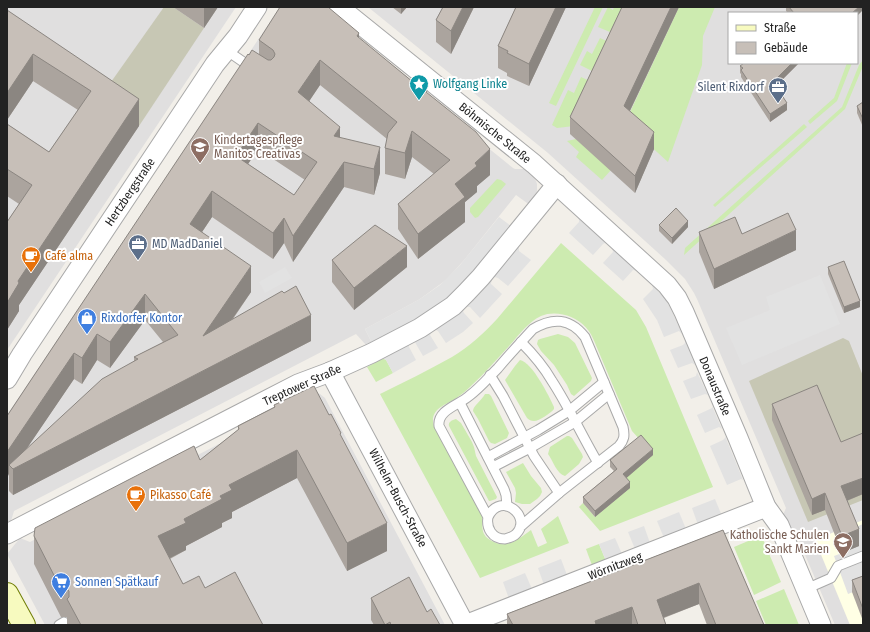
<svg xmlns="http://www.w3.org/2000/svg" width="870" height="632" font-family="'Fira Sans Condensed',sans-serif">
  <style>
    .residential { fill: #e0dfdf; fill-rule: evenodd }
    .education { fill: #ffffe5 }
    .construction { fill: #c7c7b4 }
    .grass { fill: #cdebb0 }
    .parking { fill: #e2e2e2 }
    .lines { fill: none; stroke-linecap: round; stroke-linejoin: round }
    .lane-casing { stroke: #a9a9a9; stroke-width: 11 }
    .street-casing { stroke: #a9a9a9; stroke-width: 21 }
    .secondary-casing { stroke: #707d05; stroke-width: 24 }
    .lane { stroke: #fff; stroke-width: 9 }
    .street { stroke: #fff; stroke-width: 19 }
    .secondary { stroke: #f7fabf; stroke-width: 22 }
    .wall { fill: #aba49e; fill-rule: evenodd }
    .shaded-wall { fill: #8b8681 }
    .building { fill: #c7bfb8; stroke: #8b8681; fill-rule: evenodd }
    .labels { text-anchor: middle; stroke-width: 4; stroke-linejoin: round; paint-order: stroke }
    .culture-label { font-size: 12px; fill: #0d838f; stroke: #fff; text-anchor: start }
    .service-label { font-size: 12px; fill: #4e5e75; stroke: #fff; text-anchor: end }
    .street-label { font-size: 12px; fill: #222; stroke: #fff }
    .education-label { font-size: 12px; fill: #785e54; stroke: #fff; text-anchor: start }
    .food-label { font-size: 12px; fill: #c56008; stroke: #fff; text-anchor: start }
    .shop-label { font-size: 12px; fill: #366cbe; stroke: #fff; text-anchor: start }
  </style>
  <rect width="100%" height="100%" fill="#f2efe9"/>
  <g class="residential">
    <polygon points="7,7 236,7 7,350"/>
    <polygon points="280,7 313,7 513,168 515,169 525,169 531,174 536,181 537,184 537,191 534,197 530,203 527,203 516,195 465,259 446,280 420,299 365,329 371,341 371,343 367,345 366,345 356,334 14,511 11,521 7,521 7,415"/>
    <path d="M368 7H863V625H835L794 529 789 527 783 515 786 508 697 299 694 293 685 279 666 260 548 153ZM729 13H857V63H729Z"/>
    <polygon points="317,393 320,394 325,398 445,625 45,625 7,554 20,538 30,542"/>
  </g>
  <polygon class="education" points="863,520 863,625 850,625 815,540"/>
  <g class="construction">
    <polygon points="164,7 173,7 204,28 139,126 99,99"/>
    <polygon points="843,338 849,341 863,376 863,500 808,522 749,381"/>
  </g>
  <g class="grass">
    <polygon points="595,7 603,7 556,106 549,103"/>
    <polygon points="608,7 613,10 614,7 630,7 617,35 598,27"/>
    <polygon points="679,7 715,7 703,36 702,65 668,162 625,123"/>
    <polygon points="600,38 613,44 598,74 580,65 587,51 592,54"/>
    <polygon points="863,60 863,66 845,109 684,255 685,248 842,107 859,65"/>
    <polygon points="847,63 852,63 837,101 810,124 808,121 834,98"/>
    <polygon points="581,77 594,83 574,126 557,128 552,125 568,90 574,93"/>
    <polygon points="804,124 807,127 715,207 713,205"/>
    <polygon points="576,139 611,170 602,180 576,157 579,152 567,141"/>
    <polygon points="497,179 501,180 506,184 478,217 475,218 470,212 470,208"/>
    <path d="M561 243 636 310 646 327 713 487 600 531 579 507 583 503 595 517 629 488 623 481 641 441 632 431 595 343C590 330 584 323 571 317 562 313 550 312 541 316 528 322 519 335 510 345 497 359 485 373 472 385 467 390 461 395 455 399 443 406 429 410 434 427L482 515C483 521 481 528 484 534 486 538 490 540 494 542 508 549 520 538 531 530L538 547 547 543 541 529 558 516 569 543 480 578 380 394C404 382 429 370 452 357 469 347 484 333 497 319Z"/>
    <polygon points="558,334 568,337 575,343 592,378 591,381 574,396 571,394 567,385 554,365 541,351 537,344 538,340 540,339"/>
    <polygon points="382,359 384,359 386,360 393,373 376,382 367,367"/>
    <path d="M520 360C532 362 549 396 554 407V409C551 413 539 421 534 421 531 421 529 420 527 418L505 380 515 366Z"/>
    <path d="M485 394H489L491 396 509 433 507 438 495 444 491 443 489 441 478 419 473 411C473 406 482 400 485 394Z"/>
    <path d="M456 419 461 423 472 442 474 447 476 456 497 497 496 499 490 501H489L449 426C448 422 452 420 456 419Z"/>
    <path d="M567 436H569L572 438 582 454 583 457 579 464 565 476C557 474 553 461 548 454L550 447Z"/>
    <polygon points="523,463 531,476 541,488 542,492 540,496 537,499 530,504 522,504 515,502 516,493 515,488 506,472"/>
    <polygon points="760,536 762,537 781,582 754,595 734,547"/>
    <polygon points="599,544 606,561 593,568 586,549"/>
    <polygon points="784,589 799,625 766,625 756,601"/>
  </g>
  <g class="parking">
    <polygon points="499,217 511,226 462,285 442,303 426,314 395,332 371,343 371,341 365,329 420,299 440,285 460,265"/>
    <polygon points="578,217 607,244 605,243 603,244 593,255 569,233 579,222 579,220"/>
    <polygon points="519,247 519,251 531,260 508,286 498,278 495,277 493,278"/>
    <polygon points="612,248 637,271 633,270 623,281 603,263 613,252"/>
    <polygon points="285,267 292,278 265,293 259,282"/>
    <polygon points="820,275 840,324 742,365 726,328 770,310 766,297"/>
    <polygon points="492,280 491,283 491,284 502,294 480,318 470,307 467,307 466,308"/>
    <polygon points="652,285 664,297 671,309 682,334 679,331 664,337 657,320 643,299 653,289"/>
    <polygon points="465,309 463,311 464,313 473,323 463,332 446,343 438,331 436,330 433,331"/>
    <polygon points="432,332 430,335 438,348 423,356 416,344 415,342 412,343"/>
    <polygon points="685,340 695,365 692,363 678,368 670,350 683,345 685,343"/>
    <polygon points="410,344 409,345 409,347 416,360 393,373 386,360 384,359 382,359"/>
    <polygon points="697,372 708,395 705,394 691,399 683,381 696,376"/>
    <polygon points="712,406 722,429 719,427 705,433 697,415 710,409 712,408"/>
    <polygon points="725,436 743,480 741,479 727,485 710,446 723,440 725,438"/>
    <polygon points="715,499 722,516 698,525 692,508"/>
    <polygon points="679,512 686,529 664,538 657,521"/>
    <polygon points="863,524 863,588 848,594 834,556 842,553 835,536"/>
    <polygon points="644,526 650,543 635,549 628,532"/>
    <polygon points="615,538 622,554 606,561 599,544"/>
    <polygon points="561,559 567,575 544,585 538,568"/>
    <polygon points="525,573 532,589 509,599 503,582"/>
  </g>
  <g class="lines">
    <g class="lane-casing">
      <g id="lane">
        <polyline points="226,50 252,68"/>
        <path d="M521 342C533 354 544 367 552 381 569 407 582 436 598 463"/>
        <polyline points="490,375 503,396 534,456 559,493"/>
        <polyline points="460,403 504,489 506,495 507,506"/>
        <polyline points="488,457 538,430 569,411 604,382"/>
        <polyline points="493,467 530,448 575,422 609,394"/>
        <path d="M488 517C501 490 533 517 516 534 513 537 509 538 505 539 492 539 486 528 488 517L439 426C437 410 459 405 469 396 480 388 489 377 498 368 509 355 521 342 533 329 553 317 570 318 585 337L623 427C625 436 624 440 619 446L559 493 520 527"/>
        <polyline points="806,589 831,578 838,566 863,556"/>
        <polyline points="59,625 64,622"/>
      </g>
    </g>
    <g class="street-casing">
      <g id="street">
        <polyline points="339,7 534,164 667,285 677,298 684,312 738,438 766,507 779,525 821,625"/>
        <polyline points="330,372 465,625"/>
        <polyline points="7,379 22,354 215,64 238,36 257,7"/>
        <polyline points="7,534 298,384 330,372 372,353 420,328 453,306 466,293 481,277 557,184"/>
        <polyline points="465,625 766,507"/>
      </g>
    </g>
    <g class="secondary-casing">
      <polyline id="secondary" points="7,594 24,625"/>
    </g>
    <use href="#lane" class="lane"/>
    <use href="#street" class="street"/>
    <use href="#secondary" class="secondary"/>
  </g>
  <g class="wall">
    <polygon points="173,7 218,7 204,28"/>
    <polygon points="392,7 407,7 401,14"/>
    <polygon points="443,7 474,7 451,54 436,42 436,20"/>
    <polygon points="516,7 566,7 529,86 507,76 507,73 498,68 498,46"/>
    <polygon points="622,7 679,7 630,111 654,149 635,193 570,134 570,117"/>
    <polygon points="786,7 863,7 857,13 788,13 786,11"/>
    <polygon points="7,10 139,126 19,305 19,311 7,330 7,222 19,204 7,196 7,124 49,152 78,110 33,81 7,120"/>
    <path d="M359 39 427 93 490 175 477 186V192L465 202V222L418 259 398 229V204L434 174 412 157 405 179 385 174V148L387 139 320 85 309 101 340 138 380 173 374 195 344 187 293 262 284 243 273 259 212 217 202 232 251 292 233 319 311 341 13 495 9 491V474L7 416 249 55 259 54V40ZM258 149 305 180 294 195 248 164ZM145 320 163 342 134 357V361L26 449 74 379 82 384 97 360 110 368Z"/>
    <polygon points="744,63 799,63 776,86 787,110 770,122 741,77 741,74 740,73 740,66"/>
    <polygon points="863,102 863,127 857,113 857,106"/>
    <polygon points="659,225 688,227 672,244 659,231"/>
    <polygon points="699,232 742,234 796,250 714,289 699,252"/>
    <polygon points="332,260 407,267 354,310 332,282"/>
    <polygon points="828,267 860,307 844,313 828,274"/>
    <polygon points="772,404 863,494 847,501 859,546 842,553 825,510 812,515 772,420"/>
    <polygon points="274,405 329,415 341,438 387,551 347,571 297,478 232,512 232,518 222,523 222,527 186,546 186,550 170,559 183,584 205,588 263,625 67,625 67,617 61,617 34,564 34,536 200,460 238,430 238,426 274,408"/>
    <polygon points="653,455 626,478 630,488 595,517 583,503 583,497 614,471 610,467 610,460"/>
    <polygon points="723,530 764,625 707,625 699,604 664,618 666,625 507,625 507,614"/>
    <polygon points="863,576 863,621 852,592 852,580"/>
    <polygon points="371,598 427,612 440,625 374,625 371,620"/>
  </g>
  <g class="shaded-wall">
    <polygon points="204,7 218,7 204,28"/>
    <polygon points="401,7 407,7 401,14"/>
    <polygon points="463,7 474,7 451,54 451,31"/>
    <polygon points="556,7 566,7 529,86 529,64"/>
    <polygon points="671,7 679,7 624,123 624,106"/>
    <polygon points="859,7 863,7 863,10 857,16 857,13 852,13"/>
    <polygon points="359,33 359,59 357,36"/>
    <polygon points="33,54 33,81 7,120 7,93"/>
    <polygon points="320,60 320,85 298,118 298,92"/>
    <polygon points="792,63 799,63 773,89 773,82"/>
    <polygon points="139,99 139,126 19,305 19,311 7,330 7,303 18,281"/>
    <polygon points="787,103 787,110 770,122 770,114"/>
    <polygon points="258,123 258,149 236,182 236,156"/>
    <polygon points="340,127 340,152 334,136"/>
    <polygon points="412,131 412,157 405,179 405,153"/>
    <polygon points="654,132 654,149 635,193 635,176"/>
    <polygon points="380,147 380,173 374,195 374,169"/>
    <polygon points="490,149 490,175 477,186 477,192 465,202 465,222 418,259 418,234 455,184 475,163"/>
    <polygon points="344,162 344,187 293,262 293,236"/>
    <polygon points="212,191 212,217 190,250 190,224"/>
    <polygon points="284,218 284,243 273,259 273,233"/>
    <polygon points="688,221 688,227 672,244 672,238"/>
    <polygon points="796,230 796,250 714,289 714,269"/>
    <polygon points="407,246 407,267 354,310 354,288"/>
    <polygon points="251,266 251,292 203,361 203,336"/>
    <polygon points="145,294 145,320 110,368 110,342"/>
    <polygon points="860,301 860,307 844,313 844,307"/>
    <polygon points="311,315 311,341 13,495 13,469 9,465 9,474 7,478 7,452 74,353 74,379 13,469"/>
    <polygon points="97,334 97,360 82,384 82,358"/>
    <polygon points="653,449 653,455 623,481 623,474"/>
    <polygon points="297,450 297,478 232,512 232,518 222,523 222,527 186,546 186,550 158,564 158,536 184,519 220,496 229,485"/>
    <polygon points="863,478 863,494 841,503 841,486"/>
    <polygon points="630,482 630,488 595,517 595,511"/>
    <polygon points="825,493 825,510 812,515 812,499"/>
    <polygon points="387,523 387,551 347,571 347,543"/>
    <polygon points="859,529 859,546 842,553 842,536"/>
    <polygon points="699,583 699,604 657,620 657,600"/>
    <polygon points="632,607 632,625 593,625 595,621"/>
  </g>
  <g class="building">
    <path d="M280 7H328L359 33 357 36 424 91 426 89 427 90 426 92 476 132 490 149 475 163 477 166 455 184 465 197 418 234 398 204 450 160 412 131 405 153 385 148 388 133 397 122 320 60 298 92 340 127 334 136 380 147 374 169 344 162 293 236 284 218 273 233 212 191 190 224 251 266 203 336 282 291 284 293 296 286 311 315 13 469 9 465 102 379 138 359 134 357 178 335 145 294 110 342 97 334 82 358 74 353 7 452V416L248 54 249 55 252 50 268 60H271L274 57 275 54 273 50 259 40ZM258 123 317 162 294 195 236 156Z"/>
    <polygon points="443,7 463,7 451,31 436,20"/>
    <polygon points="516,7 556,7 529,64 507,53 508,51 498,46"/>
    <polygon points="622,7 671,7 624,106 654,132 635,176 570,117"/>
    <polygon points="789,7 859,7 852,13 794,13"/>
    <polygon points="7,10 139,99 18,281 19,283 7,303 7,222 32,185 7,169 7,124 49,152 91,91 33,54 7,93"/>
    <polygon points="744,63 792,63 773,82 787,103 770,114 741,70 743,68 740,66"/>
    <polygon points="863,102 863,119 857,106"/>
    <polygon points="676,208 688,221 672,238 659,225"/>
    <polygon points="788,213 796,230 714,269 699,232 735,217 742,234"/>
    <polygon points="375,225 407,246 354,288 332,260"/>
    <polygon points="844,261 860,301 844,307 828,267"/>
    <polygon points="817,385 841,442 863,433 863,478 841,486 859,529 842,536 825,493 812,499 772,404"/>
    <polygon points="314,386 329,415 331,414 341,433 340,434 387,523 347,543 297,450 229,485 232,490 220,496 222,499 184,519 186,523 158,536 183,584 199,576 205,588 235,572 263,625 81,625 67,599 69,597 69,591 67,589 61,589 34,536 35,528 194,446 200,460 239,429 238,426 275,407 274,405"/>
    <polygon points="641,435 653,449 623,474 630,482 595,511 583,497 617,469 610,460"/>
    <polygon points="723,530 764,625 716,625 699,583 657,600 666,625 638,625 632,607 595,621 596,624 593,625 513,625 507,614"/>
    <polygon points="863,576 863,609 852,580"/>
    <polygon points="409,577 427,612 431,609 440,625 391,625 390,622 385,625 371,598"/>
  </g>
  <defs>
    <g id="sight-pin" transform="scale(1)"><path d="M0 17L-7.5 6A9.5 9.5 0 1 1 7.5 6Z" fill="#0f9aa8" stroke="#fff"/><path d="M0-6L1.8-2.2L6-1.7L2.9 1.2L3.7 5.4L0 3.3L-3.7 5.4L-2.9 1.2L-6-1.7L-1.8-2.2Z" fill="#fff"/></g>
    <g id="office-pin" transform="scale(1)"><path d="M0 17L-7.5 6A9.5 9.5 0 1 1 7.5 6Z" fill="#5c6f8a" stroke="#fff"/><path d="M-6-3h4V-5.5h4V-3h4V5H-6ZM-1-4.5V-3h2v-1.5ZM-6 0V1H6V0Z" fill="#fff"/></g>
    <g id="school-pin" transform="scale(1)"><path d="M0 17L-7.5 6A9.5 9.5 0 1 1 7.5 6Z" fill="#8d6e63" stroke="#fff"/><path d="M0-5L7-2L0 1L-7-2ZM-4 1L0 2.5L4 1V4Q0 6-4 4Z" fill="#fff"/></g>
    <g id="cafe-pin" transform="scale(1)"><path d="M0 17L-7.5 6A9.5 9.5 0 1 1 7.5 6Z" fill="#e8710a" stroke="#fff"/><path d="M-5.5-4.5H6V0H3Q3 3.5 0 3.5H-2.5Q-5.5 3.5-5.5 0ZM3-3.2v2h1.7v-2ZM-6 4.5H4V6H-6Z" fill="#fff"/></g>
    <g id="shop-pin" transform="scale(1)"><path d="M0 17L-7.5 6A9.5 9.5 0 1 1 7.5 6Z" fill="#3f7fe0" stroke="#fff"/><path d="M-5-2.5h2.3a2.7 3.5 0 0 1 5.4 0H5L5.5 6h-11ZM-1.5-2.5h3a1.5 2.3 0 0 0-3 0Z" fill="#fff"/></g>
    <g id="supermarket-pin" transform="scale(1)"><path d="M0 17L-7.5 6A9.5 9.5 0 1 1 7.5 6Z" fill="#3f7fe0" stroke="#fff"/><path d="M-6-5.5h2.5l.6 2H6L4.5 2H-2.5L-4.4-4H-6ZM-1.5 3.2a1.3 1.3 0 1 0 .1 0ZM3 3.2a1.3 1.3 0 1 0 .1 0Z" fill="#fff"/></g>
  </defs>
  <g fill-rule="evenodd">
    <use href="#sight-pin" x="419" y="84"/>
    <use href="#office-pin" x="778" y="87"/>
    <use href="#school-pin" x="200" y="147"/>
    <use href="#office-pin" x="138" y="244"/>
    <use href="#cafe-pin" x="31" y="256"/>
    <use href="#shop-pin" x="87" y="318"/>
    <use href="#cafe-pin" x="136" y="495"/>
    <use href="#school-pin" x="843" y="542"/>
    <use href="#supermarket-pin" x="61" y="582"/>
  </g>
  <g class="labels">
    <g class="culture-label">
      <text x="433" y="88">Wolfgang Linke</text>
    </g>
    <g class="service-label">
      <text x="764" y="91">Silent Rixdorf</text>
      <text x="152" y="248" text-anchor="start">MD MadDaniel</text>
    </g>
    <g class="street-label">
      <text transform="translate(495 133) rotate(39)" y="4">Böhmische Straße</text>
      <text transform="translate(130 192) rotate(-56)" y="4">Hertzbergstraße</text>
      <text transform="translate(302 385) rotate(-24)" y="4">Treptower Straße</text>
      <text transform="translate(715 386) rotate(67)" y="4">Donaustraße</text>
      <text transform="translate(398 498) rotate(62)" y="4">Wilhelm-Busch-Straße</text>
      <text transform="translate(615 566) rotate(-21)" y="4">Wörnitzweg</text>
    </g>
    <g class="education-label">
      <text x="214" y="144">Kindertagespflege<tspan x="214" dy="14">Manitos Creativas</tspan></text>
      <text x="829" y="539" text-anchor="end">Katholische Schulen<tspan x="829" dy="14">Sankt Marien</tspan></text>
    </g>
    <g class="food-label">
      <text x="45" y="260">Café alma</text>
      <text x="150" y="499">Pikasso Café</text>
    </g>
    <g class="shop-label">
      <text x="101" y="322">Rixdorfer Kontor</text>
      <text x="75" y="586">Sonnen Spätkauf</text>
    </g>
  </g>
  <rect width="870" height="632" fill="none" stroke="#222222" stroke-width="16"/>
  <rect x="728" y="12" width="130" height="52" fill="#ffffff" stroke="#a7a7a7"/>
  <rect x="736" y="25" width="20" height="6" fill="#f7fabf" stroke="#a7a7a7"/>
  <text x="764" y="32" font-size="12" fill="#222222">Straße</text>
  <rect x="736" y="42" width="20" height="12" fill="#c7bfb8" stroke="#a7a7a7"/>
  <text x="764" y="52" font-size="12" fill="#222222">Gebäude</text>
</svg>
